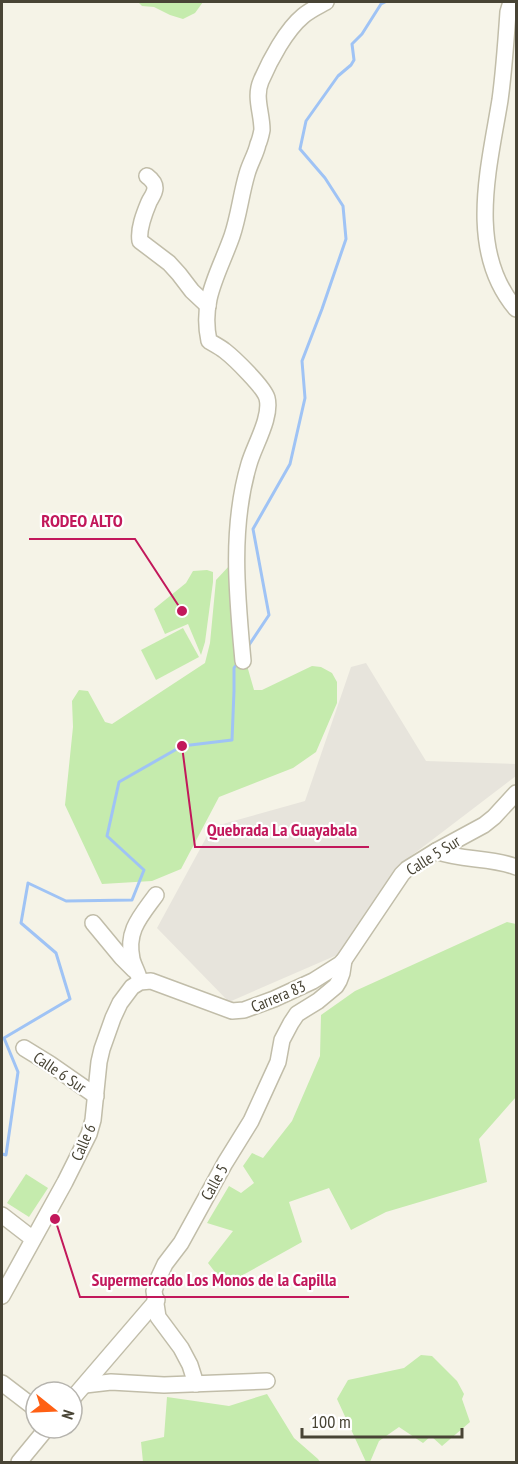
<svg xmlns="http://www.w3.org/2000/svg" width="518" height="1464" font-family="'PT Sans Narrow',sans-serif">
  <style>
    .industrial { fill: #e7e4dc }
    .green { fill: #c5ebad }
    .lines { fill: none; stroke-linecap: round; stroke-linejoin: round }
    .stream { stroke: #9fc3f5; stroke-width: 3 }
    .minor-casing { stroke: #c1bda9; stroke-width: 18 }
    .minor { stroke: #fff; stroke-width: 15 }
    .labels { text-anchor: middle; stroke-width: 4.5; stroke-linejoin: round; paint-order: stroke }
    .street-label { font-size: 16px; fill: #484435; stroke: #fff }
    .leader { fill: none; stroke: #c2185b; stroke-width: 2 }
    .callout-dot { fill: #c2185b; stroke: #fff; stroke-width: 2 }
    .callout-label { font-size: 18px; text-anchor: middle; font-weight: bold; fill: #c2185b; stroke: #fff; stroke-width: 4.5; stroke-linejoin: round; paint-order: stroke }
  </style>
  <rect width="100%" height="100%" fill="#f5f3e7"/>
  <polygon class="industrial" points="366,663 426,761 516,764 516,776 411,856 337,955 229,1002 157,928 212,827 305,801 351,667"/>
  <g class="green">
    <polygon points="138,2 203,2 195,13 183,19 170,15 154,7 142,6"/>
    <polygon points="230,565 248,669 254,690 262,690 312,666 321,667 332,673 337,682 337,703 316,752 293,768 219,797 181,869 152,881 102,884 65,805 73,727 72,701 79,690 88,691 105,722 112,724 205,663 210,643 216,580"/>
    <polygon points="207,570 213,572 213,582 205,642 201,655 188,624 165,634 154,609 186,583 193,571"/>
    <polygon points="183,628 199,657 156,680 141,650"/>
    <polygon points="507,922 516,924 516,1097 479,1139 487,1182 386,1212 351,1230 329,1188 289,1202 302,1242 225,1285 208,1263 233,1231 207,1223 229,1186 241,1193 254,1183 243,1166 252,1153 263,1158 292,1121 320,1056 321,1015 355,991"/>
    <polygon points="26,1174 48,1188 29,1217 7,1203"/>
    <polygon points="421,1355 432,1356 457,1381 464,1394 462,1399 470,1422 442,1446 431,1436 423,1443 399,1427 379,1441 370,1462 366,1462 337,1399 348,1380 404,1368"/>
    <polygon points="267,1394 294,1438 318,1459 320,1462 143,1462 141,1442 164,1437 167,1397 229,1406"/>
  </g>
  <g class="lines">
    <g class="stream">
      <polyline points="247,648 269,615 253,529 290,464 305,398 302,361 322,309 346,239 343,206 325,178 300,149 306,121 338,76 351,65 354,60 352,44 362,34 381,4 385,2"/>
      <polyline points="2,1154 6,1155 18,1072 4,1038 70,999 56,953 21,923 28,883 66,901 132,900 144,870 107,836 119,782 182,746 232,740 234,691 234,668 239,661"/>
    </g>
    <g class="minor-casing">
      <g id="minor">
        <path d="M511 2 508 12C506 41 504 71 500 100 489 168 466 250 516 309"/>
        <path d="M147 176C151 179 155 183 155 188 155 193 151 198 149 202 144 214 138 229 140 241L169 263 179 274 192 291 208 306"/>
        <path d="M243 661C237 596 230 528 249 464 254 446 272 417 267 398 264 387 234 358 225 351 220 347 214 344 209 341 200 300 219 273 232 236 239 215 241 194 247 174 250 163 256 154 258 144 260 140 261 135 262 130 262 113 254 97 261 81 270 60 286 30 303 16 310 10 319 6 326 2"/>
        <path d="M436 851C462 861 491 857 516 867"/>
        <polyline points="93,923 122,958 134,970"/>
        <path d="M140 982C139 974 134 967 132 959 126 931 140 917 156 895"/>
        <polyline points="24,1048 50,1064 96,1096"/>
        <polyline points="2,1215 33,1239"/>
        <polyline points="2,1296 65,1182 89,1134 93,1120 99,1062 102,1049 113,1018 120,1003 132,987 140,982 151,981 232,1011 244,1010 274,999 313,981 340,964 344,960 402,874 407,869 436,851 484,825 494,817 516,793"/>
        <polyline points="2,1383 36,1409"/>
        <polyline points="196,1384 190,1365 181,1348 158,1317 154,1291 158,1279 165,1264 181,1243 225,1163 251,1121 278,1062 282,1040 291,1023 297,1014 318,1001 336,986 339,981 342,973 344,960"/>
        <polyline points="85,1385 111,1382 164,1385 267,1381"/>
        <polyline points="72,1399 157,1300"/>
        <polyline points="19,1462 47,1428"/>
      </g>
    </g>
    <use href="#minor" class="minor"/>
  </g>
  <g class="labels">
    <g class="street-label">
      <text transform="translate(433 855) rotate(-32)" y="6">Calle 5 Sur</text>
      <text transform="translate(278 996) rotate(-23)" y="6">Carrera 83</text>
      <text transform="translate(60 1072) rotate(34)" y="6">Calle 6 Sur</text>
      <text transform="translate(83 1142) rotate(-67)" y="6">Calle 6</text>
      <text transform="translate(214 1182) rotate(-61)" y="6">Calle 5</text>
    </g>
  </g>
  <path class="leader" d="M182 611L135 539H29M182 746L195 847H369M55 1219L80 1297H349"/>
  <g class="callout-dot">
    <circle cx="182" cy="611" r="6"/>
    <circle cx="182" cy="746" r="6"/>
    <circle cx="55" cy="1219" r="6"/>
  </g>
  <g class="callout-label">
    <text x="82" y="527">RODEO ALTO</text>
    <text x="282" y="836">Quebrada La Guayabala</text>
    <text x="214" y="1286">Supermercado Los Monos de la Capilla</text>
  </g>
  <rect width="518" height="1464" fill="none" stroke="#484435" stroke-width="6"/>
  <g transform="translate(54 1410) rotate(108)"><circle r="28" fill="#ffffff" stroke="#b6b4ae" stroke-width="1.5"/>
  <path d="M0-4.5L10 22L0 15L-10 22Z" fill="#ff6014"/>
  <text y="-9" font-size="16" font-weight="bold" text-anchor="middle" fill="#484435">N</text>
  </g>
  <path d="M302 1428v9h160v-9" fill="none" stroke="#484435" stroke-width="3"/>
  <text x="311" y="1428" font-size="18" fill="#484435" stroke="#ffffff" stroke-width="4.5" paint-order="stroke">100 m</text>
</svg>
